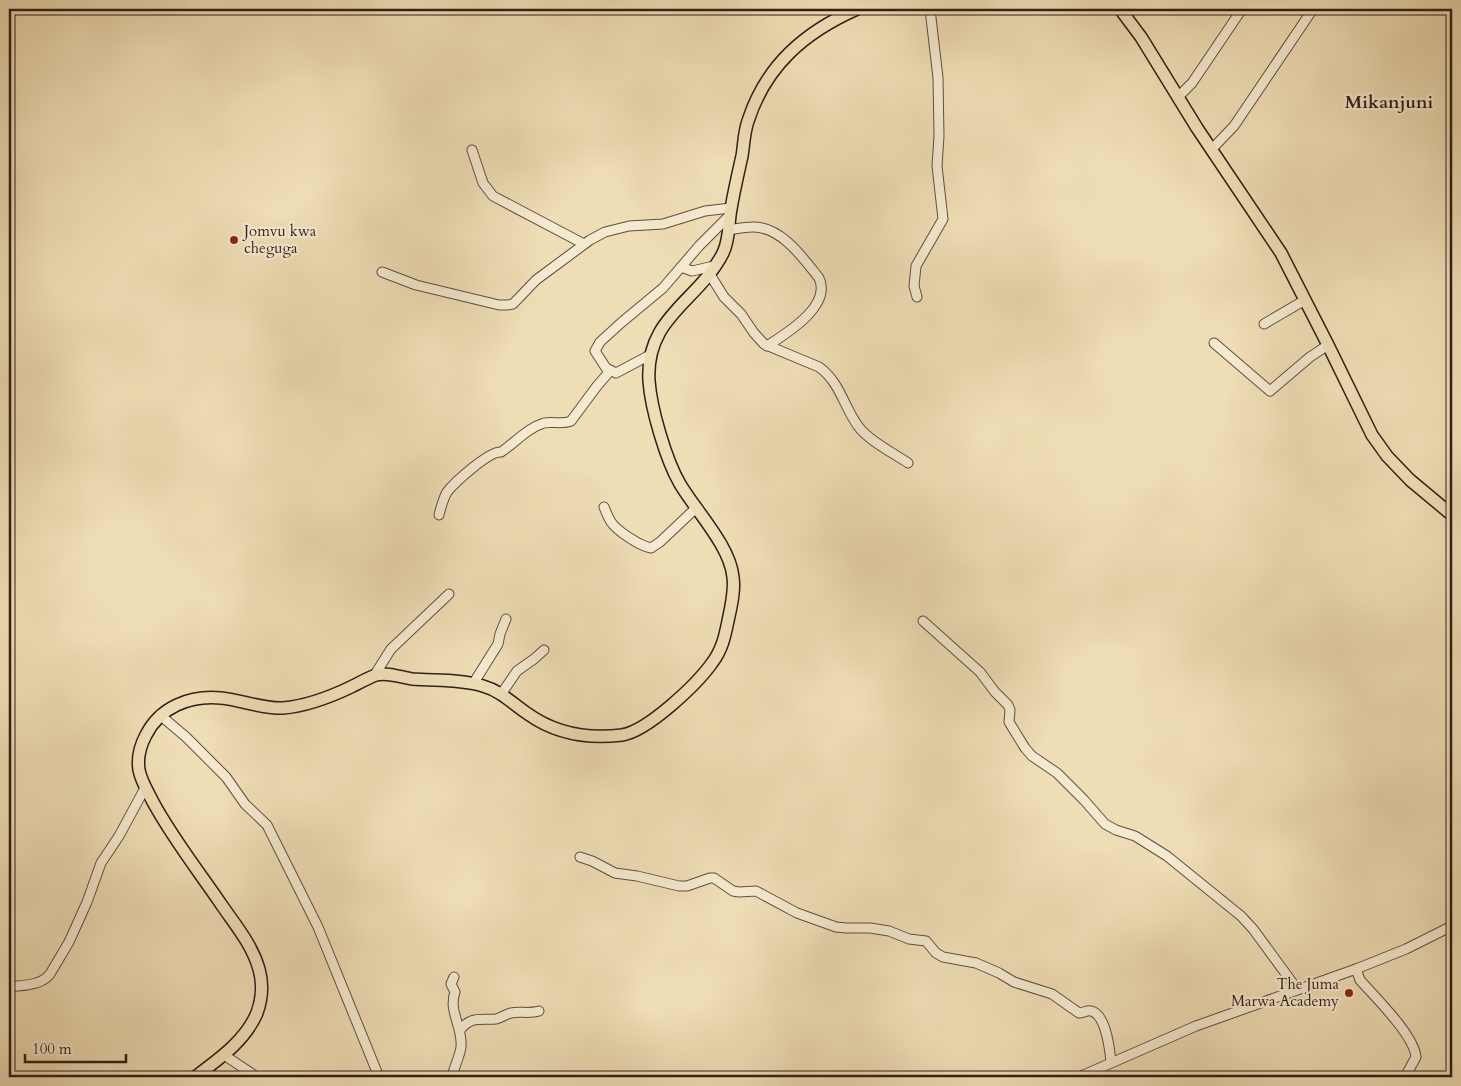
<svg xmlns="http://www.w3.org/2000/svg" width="1461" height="1086" font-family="Cardo,serif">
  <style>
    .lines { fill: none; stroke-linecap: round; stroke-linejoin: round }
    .minor-casing { stroke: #5f4e40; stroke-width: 11 }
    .major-casing { stroke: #2f1f19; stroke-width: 14 }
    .minor { stroke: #f5e9cf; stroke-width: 9 }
    .major { stroke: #efddb5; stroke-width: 11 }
    .poi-dot { fill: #8f2418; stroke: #f5e9cf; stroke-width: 2 }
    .labels { text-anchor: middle; stroke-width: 4.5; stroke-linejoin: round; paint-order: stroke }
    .poi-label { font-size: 15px; fill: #2f1f19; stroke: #f5e9cf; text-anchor: start }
    .quarter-label { font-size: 18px; font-weight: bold; fill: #2f1f19; stroke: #f5e9cf }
  </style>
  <rect width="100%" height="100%" fill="#efddb5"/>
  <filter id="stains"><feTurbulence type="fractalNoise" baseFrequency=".004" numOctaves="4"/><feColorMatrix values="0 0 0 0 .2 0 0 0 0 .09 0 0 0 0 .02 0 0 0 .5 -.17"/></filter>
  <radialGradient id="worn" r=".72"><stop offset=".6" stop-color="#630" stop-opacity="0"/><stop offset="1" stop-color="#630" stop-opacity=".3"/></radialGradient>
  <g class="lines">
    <g class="minor-casing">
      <g id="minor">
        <polyline points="1178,97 1192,83 1242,9"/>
        <polyline points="1212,149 1234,126 1313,9"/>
        <polyline points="472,150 483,183 493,196 584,244"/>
        <path d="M728 230C736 229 744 227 752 227 781 226 803 258 819 278 832 306 787 333 767 346"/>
        <polyline points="681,267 692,271 714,266"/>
        <polyline points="382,272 416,285 499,305 507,305 513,304 536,280 590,240 605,232 629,226 663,224 705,211 731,208"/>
        <path d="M709 273 724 297 741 314 754 333 764 344 819 367C840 382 844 407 858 426 868 440 893 453 908 463"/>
        <polyline points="917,297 914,286 916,266 943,219 937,166 939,136 938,78 930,9"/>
        <polyline points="1264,324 1305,300"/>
        <polyline points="1214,343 1270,391 1310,357 1328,345"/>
        <polyline points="650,355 616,373 606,368 595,351 600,342 622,322 663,288 699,246 730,215"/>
        <path d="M604 507C606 512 608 517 611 522 617 531 640 546 651 548L660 542 696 508"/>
        <path d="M439 515C441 507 443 499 447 492 455 482 489 451 501 452 515 443 527 428 544 423 553 421 562 425 571 421L597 386 610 371"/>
        <polyline points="923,621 980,672 995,692 1008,705 1010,710 1009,722 1025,748 1032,756 1057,773 1084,800 1105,824 1116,830 1135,836 1167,856 1241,916 1253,929 1297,989"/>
        <polyline points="374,676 391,649 449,594"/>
        <polyline points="473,684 498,644 500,634 506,619"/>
        <polyline points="502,693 517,671 534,659 544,650"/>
        <polyline points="160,715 186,737 226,777 245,804 267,825 318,927 379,1077"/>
        <path d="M580 857 592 861 615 873 637 876 679 886H687L710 878H714L733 891 739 892 756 891 797 913 836 927 846 928H870L889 931 909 939 926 941 936 953 943 957 976 963 999 973 1014 982 1052 994 1079 1013C1083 1013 1087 1010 1091 1011 1106 1014 1110 1051 1111 1063"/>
        <path d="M1356 969 1360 980C1375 997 1414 1035 1416 1057L1405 1077"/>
        <path d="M9 987C22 985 41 986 50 974L69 942 87 902 101 863 119 836 145 788"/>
        <path d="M460 1030C471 1016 480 1020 496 1019 501 1018 506 1014 511 1013 520 1011 529 1014 539 1011"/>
        <polyline points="224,1055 257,1077"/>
        <path d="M452 1077C454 1067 460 1056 461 1047 463 1027 448 1011 455 992L451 984 454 977"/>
        <polyline points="1079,1077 1196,1026 1356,969 1406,949 1452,926"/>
      </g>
    </g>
    <g class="major-casing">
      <g id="major">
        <polyline points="1120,9 1141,37 1197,128 1281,253 1328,345 1372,435 1387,456 1410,480 1452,515"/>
        <path d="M195 1077C219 1059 245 1041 257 1013 262 999 263 983 259 969 252 945 237 927 223 907 200 873 173 839 153 802 148 792 141 781 139 770 137 757 140 746 146 735 160 707 190 695 221 698 242 700 262 709 283 708 308 706 330 697 351 687 359 683 368 678 376 675 388 672 400 677 412 679 435 681 460 679 483 686 501 691 513 704 528 714 556 734 589 739 622 735 648 731 697 684 712 663 722 650 725 636 728 621 731 607 735 591 733 577 730 546 696 511 680 484 666 460 651 409 649 381 645 317 698 302 723 253 730 239 728 224 731 209 734 191 738 174 742 156 744 144 744 132 748 121 766 65 805 32 857 9"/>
      </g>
    </g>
    <use href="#minor" class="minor"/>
    <use href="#major" class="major"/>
  </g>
  <g class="poi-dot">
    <circle cx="234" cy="240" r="5"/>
    <circle cx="1349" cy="993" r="5"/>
  </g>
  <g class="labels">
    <g class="poi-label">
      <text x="244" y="236">Jomvu kwa<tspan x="244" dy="17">cheguga</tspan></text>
      <text x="1339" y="989" text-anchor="end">The Juma<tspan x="1339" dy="17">Marwa Academy</tspan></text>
    </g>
    <g class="quarter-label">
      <text x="1389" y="108">Mikanjuni</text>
    </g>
  </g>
  <rect width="1461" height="1086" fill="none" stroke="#efddb5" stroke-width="30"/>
  <rect x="10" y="10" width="1441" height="1066" fill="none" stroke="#2f1f19" stroke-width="2.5"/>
  <rect x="15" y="15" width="1431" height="1056" fill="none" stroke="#2f1f19"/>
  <path d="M25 1054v8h101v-8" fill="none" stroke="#2f1f19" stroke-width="2.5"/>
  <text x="32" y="1054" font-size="15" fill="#2f1f19" stroke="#f5e9cf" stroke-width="4" paint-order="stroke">100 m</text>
  <rect width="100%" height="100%" filter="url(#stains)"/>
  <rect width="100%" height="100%" fill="url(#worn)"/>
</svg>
